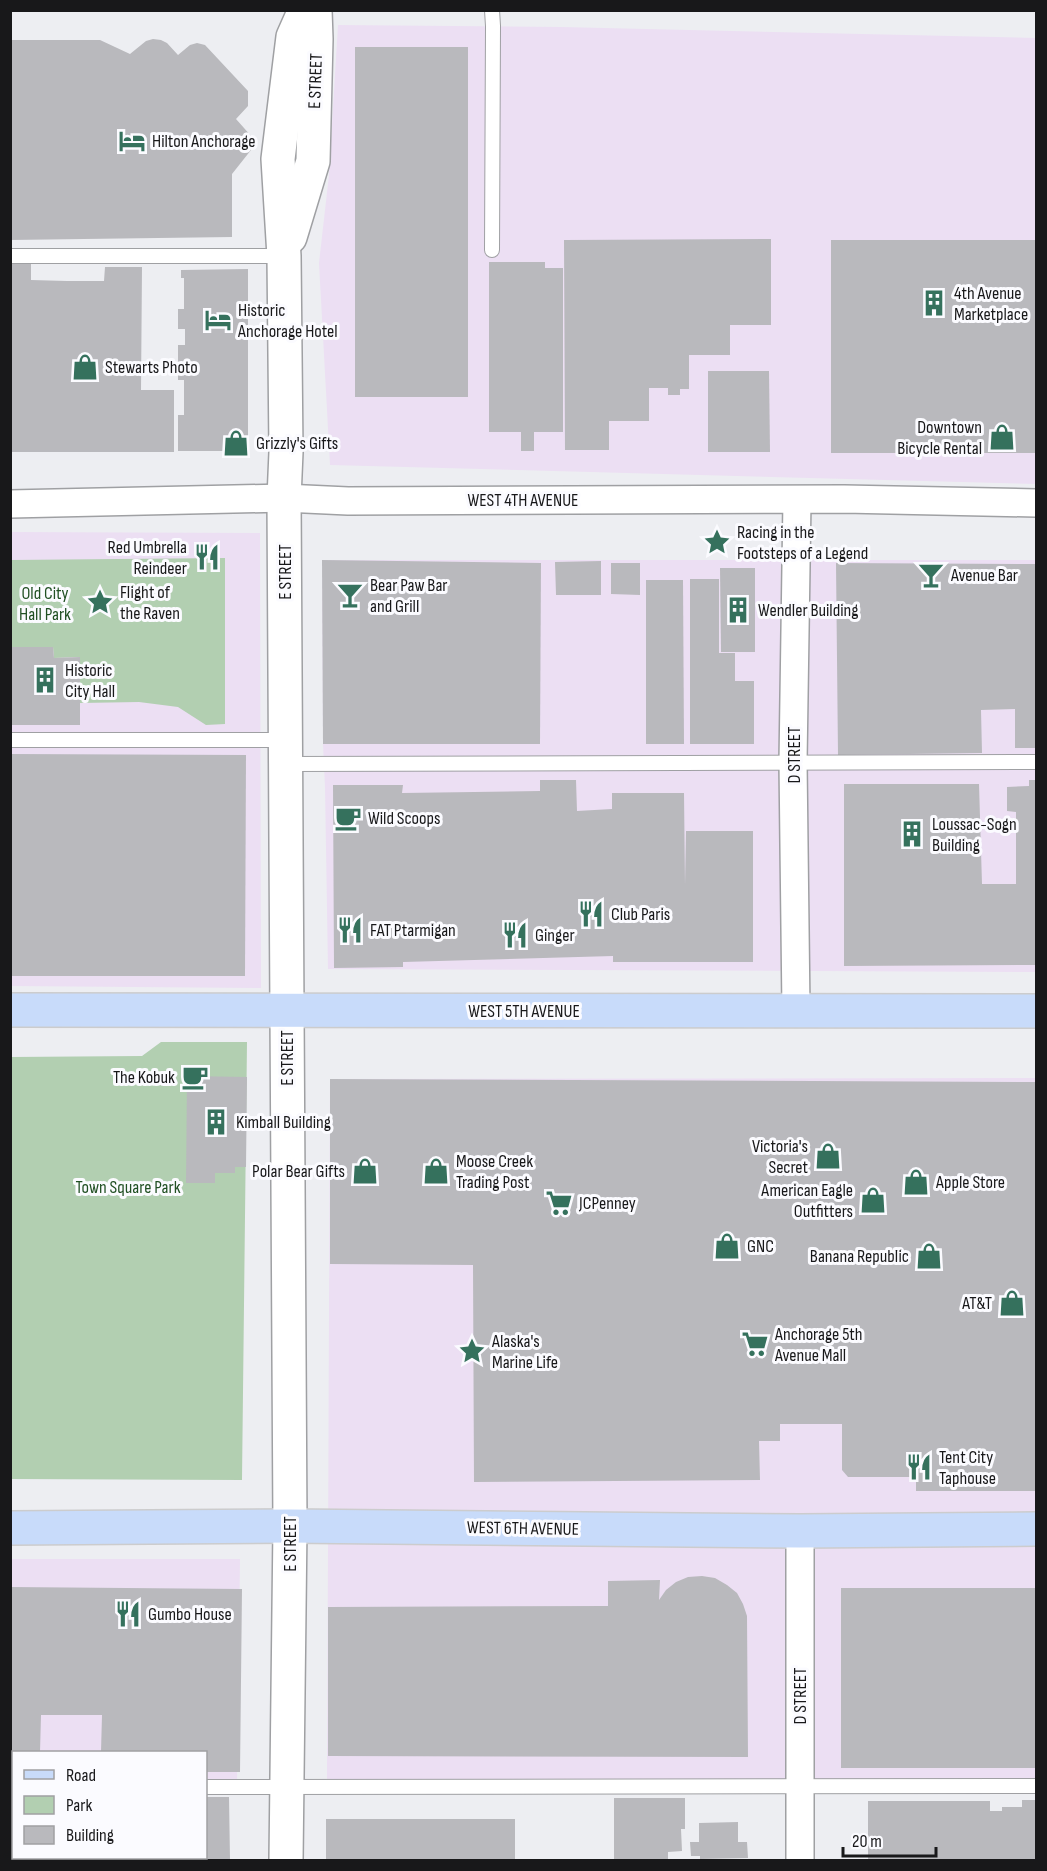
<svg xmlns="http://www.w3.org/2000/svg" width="1047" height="1871" font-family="'Sofia Sans Condensed',sans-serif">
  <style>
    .commercial { fill: #ecdff3 }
    .green { fill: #b2cfb1 }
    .building { fill: #b9b9bd }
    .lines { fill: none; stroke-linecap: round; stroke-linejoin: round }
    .lane-casing { stroke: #9fa0a3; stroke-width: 16 }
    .street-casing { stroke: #9fa0a3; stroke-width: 30 }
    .secondary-casing { stroke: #9fa0a3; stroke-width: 36 }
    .primary-casing { stroke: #cccccd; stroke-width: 36 }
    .lane { stroke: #fff; stroke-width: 14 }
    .street { stroke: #fff; stroke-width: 27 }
    .secondary { stroke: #fff; stroke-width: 33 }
    .primary { stroke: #c8dbfa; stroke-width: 33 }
    .labels { text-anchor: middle; stroke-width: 6; stroke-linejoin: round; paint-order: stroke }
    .street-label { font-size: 18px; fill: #18181a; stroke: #fbfbff }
    .poi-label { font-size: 18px; fill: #18181a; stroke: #fbfbff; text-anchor: start }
    .park-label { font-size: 18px; fill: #215023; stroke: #fbfbff }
  </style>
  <rect width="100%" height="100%" fill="#edeef2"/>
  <g class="commercial">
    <polygon points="338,25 561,27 1036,38 1036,484 330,465 319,263 329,175"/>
    <polygon points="11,532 260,533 261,988 11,986"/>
    <polygon points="322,560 1036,560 1036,972 328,969 325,787 323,744"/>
    <polygon points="1036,1078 1036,1787 327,1786 330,1079"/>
    <polygon points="11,1559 240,1559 237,1783 206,1783 206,1752 14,1752 13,1782 11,1782"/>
  </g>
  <g class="green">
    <polygon points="225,558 225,724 206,725 178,707 139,702 80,703 80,657 54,658 53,647 11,647 11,560"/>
    <polygon points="161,1042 247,1042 242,1480 11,1479 11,1057 142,1056"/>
  </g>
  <g class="building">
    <polygon points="153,39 161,40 167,43 178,55 190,45 197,43 205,45 248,91 248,106 236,119 252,137 253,144 251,150 232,174 232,237 10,240 10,40 100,40 130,54 146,41"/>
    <rect x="355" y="47" width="113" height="350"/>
    <polygon points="771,239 771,325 730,325 730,355 689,355 689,389 680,389 680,395 668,395 668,388 649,388 649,421 609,421 609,450 565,450 564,240"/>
    <rect x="831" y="240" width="205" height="213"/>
    <polygon points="489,262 545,262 545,268 563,268 563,432 534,432 534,451 521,451 521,432 489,432"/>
    <polygon points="10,264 31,264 31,280 67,281 104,281 105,267 142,267 141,390 174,390 174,452 10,452"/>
    <polygon points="248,269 248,451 178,451 178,415 184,415 184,380 178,380 178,345 185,345 185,329 178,329 178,309 184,309 184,278 181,278 181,270"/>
    <polygon points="708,371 769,371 770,452 708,452"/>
    <polygon points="322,560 541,563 540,744 323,744"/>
    <polygon points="601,561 601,595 556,595 555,562"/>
    <polygon points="611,563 640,563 640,595 611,594"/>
    <polygon points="836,563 1036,564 1036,748 1015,748 1015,709 981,710 982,753 838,755"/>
    <polygon points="720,568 755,568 755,652 721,652"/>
    <polygon points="690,579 719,579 719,653 735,653 735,681 754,681 754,744 690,744"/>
    <polygon points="646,580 683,580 684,744 646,744"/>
    <polygon points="10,647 53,647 54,658 80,657 80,725 10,725"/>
    <polygon points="10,754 246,755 245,976 10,976"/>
    <polygon points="540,780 576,780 577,811 612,809 612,793 684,793 685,885 686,831 753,831 753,962 613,962 613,956 403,962 403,967 334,968 333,785 403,785 402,793 540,791"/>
    <polygon points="1029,780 1036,780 1036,965 844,966 844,784 979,784 982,884 1016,884 1016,812 1007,811 1007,787 1029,786"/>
    <polygon points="187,1076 247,1077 246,1167 235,1167 235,1173 215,1173 215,1183 186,1183"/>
    <polygon points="330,1079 1036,1082 1036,1491 916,1491 916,1477 848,1477 842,1470 842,1424 780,1424 780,1441 759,1441 760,1480 474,1482 473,1265 330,1264"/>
    <polygon points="702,1576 715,1578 727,1585 737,1593 743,1604 747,1616 748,1757 328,1756 328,1607 608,1606 608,1581 660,1580 659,1600 666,1590 676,1582 688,1577"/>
    <polygon points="10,1587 242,1589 240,1772 206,1772 206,1752 101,1752 102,1715 41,1715 40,1752 14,1752 14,1770 10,1770"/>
    <rect x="841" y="1588" width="195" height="180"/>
    <polygon points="206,1797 229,1797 230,1860 10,1860 10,1798 14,1798 14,1858 206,1858"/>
    <polygon points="614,1798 685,1798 685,1829 681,1829 682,1851 668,1852 668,1860 614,1860"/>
    <polygon points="1022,1800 1036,1800 1036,1860 868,1860 868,1801 990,1801 990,1811 1002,1811 1002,1807 1022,1807"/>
    <rect x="326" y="1819" width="189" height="41"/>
    <polygon points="738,1822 738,1842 747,1842 748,1858 700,1859 700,1856 691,1856 690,1842 699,1842 699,1823"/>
  </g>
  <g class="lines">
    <g class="lane-casing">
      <g id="lane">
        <polyline points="492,10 493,26 492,250"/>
        <polyline points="10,256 284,256"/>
        <polyline points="10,740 286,740"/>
        <polyline points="287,764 1036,762"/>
        <polyline points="10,1787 14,1787"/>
        <polyline points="206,1787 1036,1786"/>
      </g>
    </g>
    <g class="street-casing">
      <g id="street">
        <polyline points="10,504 284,498 348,501 844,499 1036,503"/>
        <polyline points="796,1010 793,762 797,500"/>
        <polyline points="800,1860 800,1531"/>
      </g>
    </g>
    <g class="secondary-casing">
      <g id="secondary">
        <polyline points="290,237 313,161 316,39 315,10"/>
        <polyline points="286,1860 290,1526 284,498 286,452 284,256 278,159 293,37 305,10"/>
      </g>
    </g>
    <g class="primary-casing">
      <g id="primary">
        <polyline points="10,1010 1036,1011"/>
        <polyline points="10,1528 290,1526 800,1531 1036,1529"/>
      </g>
    </g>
    <use href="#lane" class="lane"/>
    <use href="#street" class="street"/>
    <use href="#secondary" class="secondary"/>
    <use href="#primary" class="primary"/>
  </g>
  <defs>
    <g id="hotel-bare" transform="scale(2.07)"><path d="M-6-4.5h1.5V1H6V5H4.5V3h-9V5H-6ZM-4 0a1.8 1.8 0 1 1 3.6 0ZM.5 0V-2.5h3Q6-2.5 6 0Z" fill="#35715d" stroke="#fbfbff" stroke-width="2.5" paint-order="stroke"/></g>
    <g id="building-bare" transform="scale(2.07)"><path d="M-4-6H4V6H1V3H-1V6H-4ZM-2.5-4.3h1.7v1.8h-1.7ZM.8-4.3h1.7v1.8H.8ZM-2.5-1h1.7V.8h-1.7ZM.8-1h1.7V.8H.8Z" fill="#35715d" stroke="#fbfbff" stroke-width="2.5" paint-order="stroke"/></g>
    <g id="shop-bare" transform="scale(2.07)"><path d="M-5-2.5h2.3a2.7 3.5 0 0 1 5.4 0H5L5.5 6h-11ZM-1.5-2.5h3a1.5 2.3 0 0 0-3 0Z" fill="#35715d" stroke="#fbfbff" stroke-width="2.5" paint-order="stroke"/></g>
    <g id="sight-bare" transform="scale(2.07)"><path d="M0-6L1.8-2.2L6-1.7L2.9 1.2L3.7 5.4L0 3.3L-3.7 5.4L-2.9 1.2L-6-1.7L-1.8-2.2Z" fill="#35715d" stroke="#fbfbff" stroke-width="2.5" paint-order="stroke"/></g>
    <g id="restaurant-bare" transform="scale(2.07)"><path d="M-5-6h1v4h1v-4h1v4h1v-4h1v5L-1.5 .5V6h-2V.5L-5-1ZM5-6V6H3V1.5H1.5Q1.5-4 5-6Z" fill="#35715d" stroke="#fbfbff" stroke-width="2.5" paint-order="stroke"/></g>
    <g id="bar-bare" transform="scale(2.07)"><path d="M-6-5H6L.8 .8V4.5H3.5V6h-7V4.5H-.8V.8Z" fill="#35715d" stroke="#fbfbff" stroke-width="2.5" paint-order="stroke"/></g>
    <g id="cafe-bare" transform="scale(2.07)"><path d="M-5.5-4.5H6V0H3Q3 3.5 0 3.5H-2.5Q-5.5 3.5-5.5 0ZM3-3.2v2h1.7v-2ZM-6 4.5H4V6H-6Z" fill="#35715d" stroke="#fbfbff" stroke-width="2.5" paint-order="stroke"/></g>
    <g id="supermarket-bare" transform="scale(2.07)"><path d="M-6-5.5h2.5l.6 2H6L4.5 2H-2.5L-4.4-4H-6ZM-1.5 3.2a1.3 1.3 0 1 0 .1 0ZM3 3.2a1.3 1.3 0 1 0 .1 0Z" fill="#35715d" stroke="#fbfbff" stroke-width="2.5" paint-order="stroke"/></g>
  </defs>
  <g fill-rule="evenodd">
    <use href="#hotel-bare" x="132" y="141"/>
    <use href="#building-bare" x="934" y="303"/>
    <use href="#hotel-bare" x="218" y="320"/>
    <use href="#shop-bare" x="85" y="367"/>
    <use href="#shop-bare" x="1002" y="437"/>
    <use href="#shop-bare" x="236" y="443"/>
    <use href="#sight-bare" x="717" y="542"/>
    <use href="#restaurant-bare" x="207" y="557"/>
    <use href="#bar-bare" x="931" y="575"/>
    <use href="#bar-bare" x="350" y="595"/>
    <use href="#sight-bare" x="100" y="602"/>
    <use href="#building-bare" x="738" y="610"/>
    <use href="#building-bare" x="45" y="680"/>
    <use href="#cafe-bare" x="348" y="818"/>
    <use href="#building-bare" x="912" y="834"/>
    <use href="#restaurant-bare" x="591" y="914"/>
    <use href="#restaurant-bare" x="350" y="930"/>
    <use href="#restaurant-bare" x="515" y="935"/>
    <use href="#cafe-bare" x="195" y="1077"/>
    <use href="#building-bare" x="216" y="1122"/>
    <use href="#shop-bare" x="828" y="1156"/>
    <use href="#shop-bare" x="365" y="1171"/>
    <use href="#shop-bare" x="436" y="1171"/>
    <use href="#shop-bare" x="916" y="1182"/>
    <use href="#shop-bare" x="873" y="1200"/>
    <use href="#supermarket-bare" x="559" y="1203"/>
    <use href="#shop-bare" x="727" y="1246"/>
    <use href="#shop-bare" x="929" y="1256"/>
    <use href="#shop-bare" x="1012" y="1303"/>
    <use href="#supermarket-bare" x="755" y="1344"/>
    <use href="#sight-bare" x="472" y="1351"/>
    <use href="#restaurant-bare" x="919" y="1467"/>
    <use href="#restaurant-bare" x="128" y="1614"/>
  </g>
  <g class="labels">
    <g class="street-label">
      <text transform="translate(315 81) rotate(-88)" y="6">E STREET</text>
      <text x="523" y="506">WEST 4TH AVENUE</text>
      <text transform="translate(285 572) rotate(-90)" y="6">E STREET</text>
      <text transform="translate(794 755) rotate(-90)" y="6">D STREET</text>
      <text x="524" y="1017">WEST 5TH AVENUE</text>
      <text transform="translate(287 1058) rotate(-90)" y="6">E STREET</text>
      <text transform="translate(523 1528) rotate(1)" y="6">WEST 6TH AVENUE</text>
      <text transform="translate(290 1544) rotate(-90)" y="6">E STREET</text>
      <text transform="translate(800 1696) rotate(-90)" y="6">D STREET</text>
    </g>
    <g class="poi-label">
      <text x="152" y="147">Hilton Anchorage</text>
      <text x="954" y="299">4th Avenue<tspan x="954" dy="21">Marketplace</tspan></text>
      <text x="238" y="316">Historic<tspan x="238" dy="21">Anchorage Hotel</tspan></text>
      <text x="105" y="373">Stewarts Photo</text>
      <text x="982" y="433" text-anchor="end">Downtown<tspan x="982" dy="21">Bicycle Rental</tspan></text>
      <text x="256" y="449">Grizzly's Gifts</text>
      <text x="737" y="538">Racing in the<tspan x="737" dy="21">Footsteps of a Legend</tspan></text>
      <text x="187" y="553" text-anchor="end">Red Umbrella<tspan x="187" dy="21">Reindeer</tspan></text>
      <text x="951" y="581">Avenue Bar</text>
      <text x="370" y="591">Bear Paw Bar<tspan x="370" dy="21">and Grill</tspan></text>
      <text x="120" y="598">Flight of<tspan x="120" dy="21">the Raven</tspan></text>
      <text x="758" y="616">Wendler Building</text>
      <text x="65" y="676">Historic<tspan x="65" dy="21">City Hall</tspan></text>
      <text x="368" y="824">Wild Scoops</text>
      <text x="932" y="830">Loussac-Sogn<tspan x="932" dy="21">Building</tspan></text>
      <text x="611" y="920">Club Paris</text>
      <text x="370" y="936">FAT Ptarmigan</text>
      <text x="535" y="941">Ginger</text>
      <text x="175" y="1083" text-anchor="end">The Kobuk</text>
      <text x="236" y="1128">Kimball Building</text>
      <text x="808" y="1152" text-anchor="end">Victoria's<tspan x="808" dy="21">Secret</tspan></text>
      <text x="456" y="1167">Moose Creek<tspan x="456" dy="21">Trading Post</tspan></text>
      <text x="345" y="1177" text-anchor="end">Polar Bear Gifts</text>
      <text x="936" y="1188">Apple Store</text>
      <text x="853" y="1196" text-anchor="end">American Eagle<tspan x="853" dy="21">Outfitters</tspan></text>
      <text x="579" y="1209">JCPenney</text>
      <text x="747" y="1252">GNC</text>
      <text x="909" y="1262" text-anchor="end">Banana Republic</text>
      <text x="992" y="1309" text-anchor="end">AT&amp;T</text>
      <text x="775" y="1340">Anchorage 5th<tspan x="775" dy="21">Avenue Mall</tspan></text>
      <text x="492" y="1347">Alaska's<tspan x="492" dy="21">Marine Life</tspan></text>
      <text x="939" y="1463">Tent City<tspan x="939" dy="21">Taphouse</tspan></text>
      <text x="148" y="1620">Gumbo House</text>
    </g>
    <g class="park-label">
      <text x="45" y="599">Old City<tspan x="45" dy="21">Hall Park</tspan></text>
      <text x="128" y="1193">Town Square Park</text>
    </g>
  </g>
  <rect width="1047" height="1871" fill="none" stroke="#18181a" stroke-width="24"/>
  <rect x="12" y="1751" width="195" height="108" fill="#fbfbff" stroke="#a0a0a3" stroke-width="1.5"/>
  <rect x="24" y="1770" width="30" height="9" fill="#c8dbfa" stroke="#a0a0a3" stroke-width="1.5"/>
  <text x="66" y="1781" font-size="18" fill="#18181a">Road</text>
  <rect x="24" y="1796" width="30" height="18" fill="#b2cfb1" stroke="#a0a0a3" stroke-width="1.5"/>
  <text x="66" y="1811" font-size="18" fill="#18181a">Park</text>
  <rect x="24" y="1826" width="30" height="18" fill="#b9b9bd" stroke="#a0a0a3" stroke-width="1.5"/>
  <text x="66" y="1841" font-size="18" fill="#18181a">Building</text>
  <path d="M843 1847v9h93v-9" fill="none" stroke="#18181a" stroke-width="3"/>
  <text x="852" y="1847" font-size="18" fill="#18181a" stroke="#fbfbff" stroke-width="4.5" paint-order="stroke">20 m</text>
</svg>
